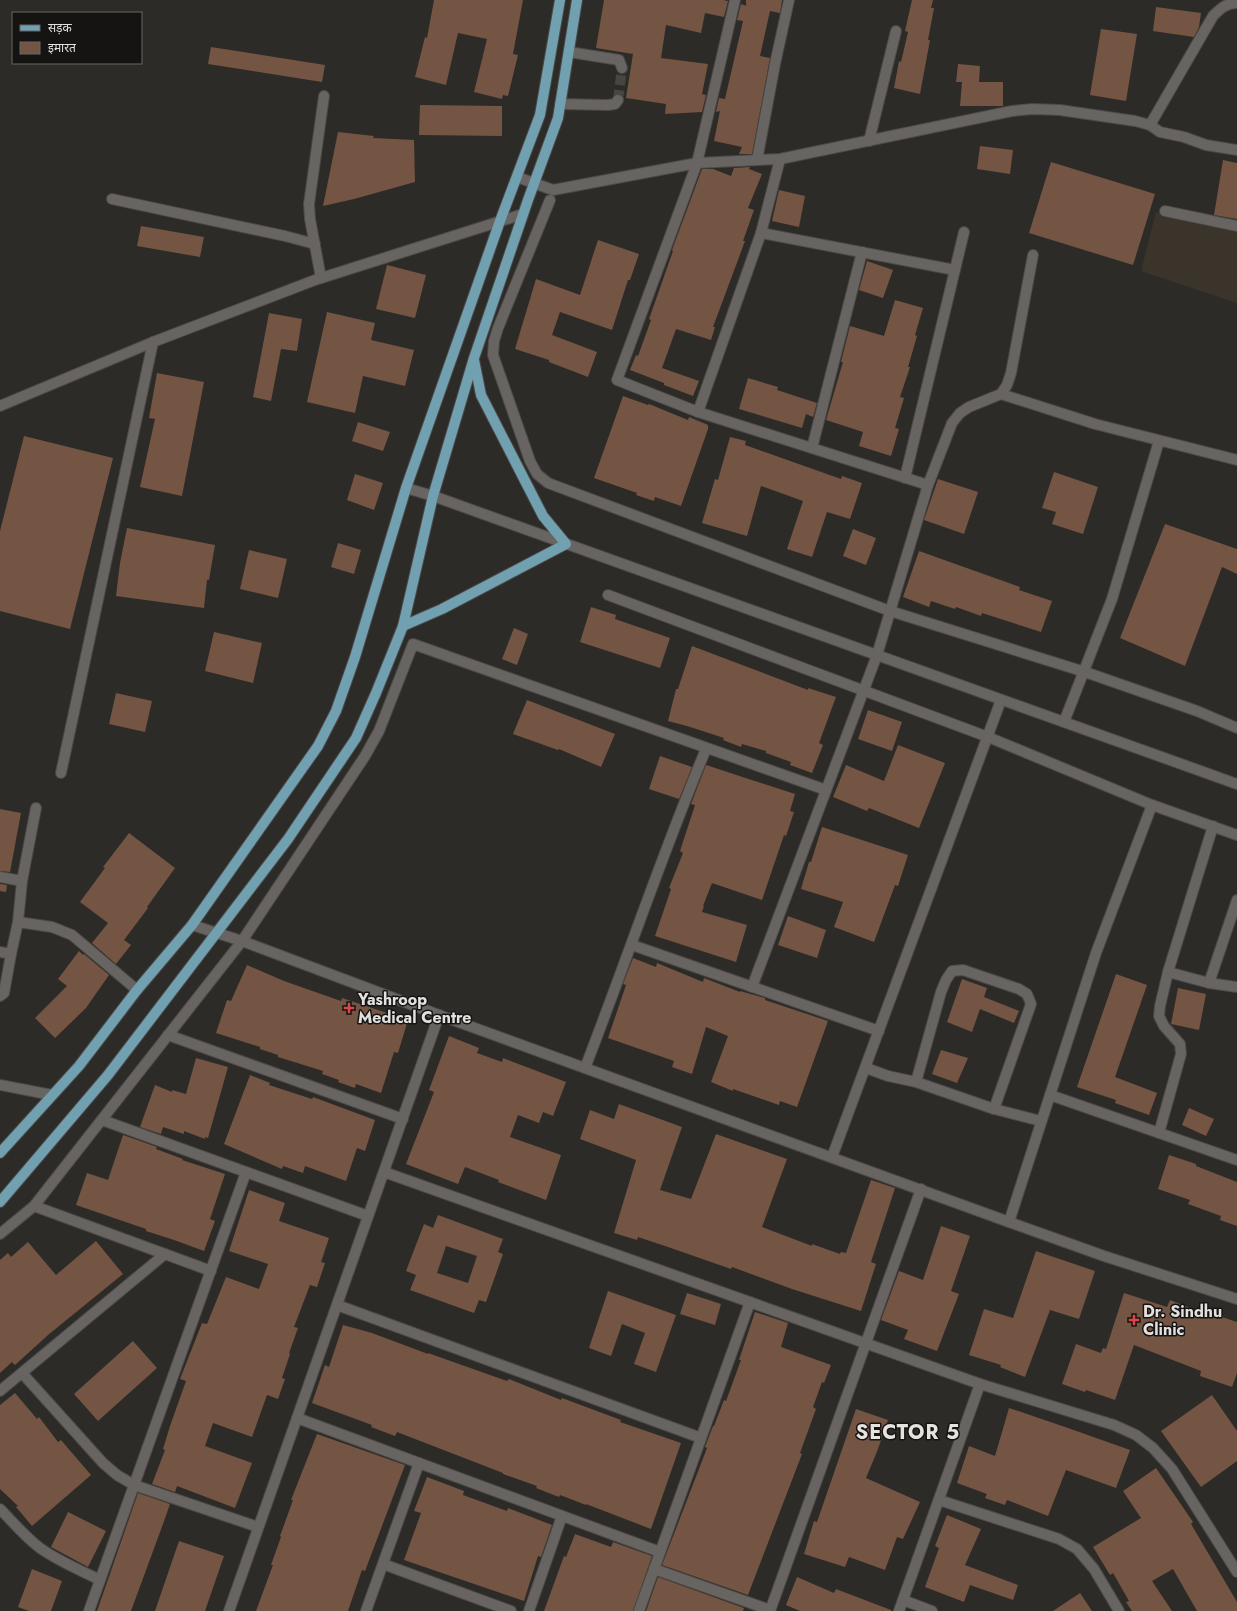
<svg xmlns="http://www.w3.org/2000/svg" width="1237" height="1611" font-family="Jost,'Noto Sans Devanagari',sans-serif">
  <style>
    .built { fill: #3a342b }
    .building { fill: #745443; fill-rule: evenodd }
    .lines { fill: none; stroke-linecap: round; stroke-linejoin: round }
    .minor-tunnel { stroke: #484643; stroke-width: 10; stroke-dasharray: 10 5; stroke-linecap: butt }
    .minor-casing { stroke: #4b4947; stroke-width: 12 }
    .major-casing { stroke: #4b4947; stroke-width: 12 }
    .minor { stroke: #676461; stroke-width: 10 }
    .major { stroke: #71a0b1; stroke-width: 10 }
    .health-dot { fill: #e0444e; stroke: #151412; stroke-width: 1.5 }
    .labels { text-anchor: middle; stroke-width: 3; stroke-linejoin: round; paint-order: stroke }
    .poi-label { font-size: 16px; font-weight: bold; fill: #e3e1df; stroke: #151412; text-anchor: start }
    .district-label { font-size: 20px; font-weight: bold; letter-spacing: 1px; fill: #e6e3df; stroke: #151412 }
  </style>
  <rect width="100%" height="100%" fill="#2d2b28"/>
  <polygon class="built" points="1156,212 1237,230 1237,303 1141,271"/>
  <g class="building">
    <polygon points="434,0 523,0 513,54 518,55 508,96 503,95 502,99 474,92 487,39 458,33 446,85 415,77 425,37 427,38"/>
    <polygon points="604,0 723,0 728,1 724,17 705,13 701,33 666,25 661,58 708,64 702,94 706,95 702,112 665,114 666,104 626,98 633,54 596,48"/>
    <polygon points="746,0 782,0 780,13 770,11 760,56 770,58 752,154 739,154 742,147 714,141 720,111 716,112 719,98 725,99 743,21 737,20 741,4 747,6 746,5"/>
    <polygon points="912,0 933,0 931,8 934,8 928,40 930,40 920,94 894,88 899,61 901,62 908,32 905,31"/>
    <polygon points="1156,7 1201,13 1199,27 1194,37 1153,31"/>
    <polygon points="1101,29 1137,34 1126,101 1090,95"/>
    <polygon points="211,47 325,65 322,82 208,64"/>
    <polygon points="958,64 980,66 979,82 1003,82 1003,106 960,106 962,82 956,82"/>
    <polygon points="420,105 502,106 502,136 419,135"/>
    <polygon points="338,132 374,136 373,138 414,140 415,182 354,199 323,206"/>
    <polygon points="980,146 1013,150 1010,174 977,169"/>
    <polygon points="1223,160 1237,163 1237,219 1214,215"/>
    <polygon points="1051,162 1155,194 1133,265 1029,233"/>
    <polygon points="750,167 749,169 762,174 748,208 754,210 743,241 745,241 713,327 715,327 711,340 676,329 662,368 699,381 693,396 664,385 664,383 630,370 636,355 638,356 651,320 649,319 673,251 672,250 702,169 713,169 731,176 734,168"/>
    <polygon points="779,190 805,196 799,227 772,221"/>
    <polygon points="141,226 204,237 200,257 137,246"/>
    <polygon points="598,240 639,254 630,280 628,280 612,330 560,312 552,335 597,352 588,377 549,362 549,360 515,349 536,279 580,295"/>
    <polygon points="867,261 893,270 883,298 859,290"/>
    <polygon points="387,265 426,275 415,318 376,309"/>
    <polygon points="895,300 923,308 915,335 917,336 908,367 910,367 900,397 904,398 895,428 899,429 891,456 859,446 863,432 826,420 843,362 841,362 850,326 884,336"/>
    <polygon points="327,312 375,323 371,340 414,350 405,386 363,376 355,413 307,402"/>
    <polygon points="269,313 302,319 297,351 281,349 271,401 253,397"/>
    <polygon points="157,373 204,382 182,496 140,487 155,419 149,418"/>
    <polygon points="748,378 778,387 777,390 817,403 813,417 806,414 802,428 739,409"/>
    <polygon points="623,396 648,405 649,404 688,420 689,417 708,425 708,429 681,506 655,497 654,501 636,495 637,493 594,478"/>
    <polygon points="358,422 390,432 383,451 352,441"/>
    <polygon points="24,436 113,458 70,629 0,611 0,531"/>
    <polygon points="730,437 746,441 745,445 841,479 842,476 862,483 850,519 827,512 812,557 787,549 803,501 761,486 747,536 702,523 715,479 718,480"/>
    <polygon points="1054,472 1098,487 1083,534 1052,524 1056,512 1042,508"/>
    <polygon points="355,474 383,483 374,510 347,500"/>
    <polygon points="938,479 978,492 964,534 924,520"/>
    <polygon points="1165,524 1237,549 1237,574 1222,567 1185,666 1120,638"/>
    <polygon points="127,528 215,545 209,580 207,580 204,608 116,596 120,563"/>
    <polygon points="853,529 876,538 866,565 843,556"/>
    <polygon points="338,543 361,550 354,574 331,567"/>
    <polygon points="249,550 287,559 278,598 240,589"/>
    <polygon points="919,551 1020,587 1019,590 1052,601 1041,632 982,613 981,616 956,607 955,609 931,601 929,607 903,597"/>
    <polygon points="591,607 616,615 615,619 670,638 660,668 580,642"/>
    <polygon points="514,628 528,634 517,665 502,659"/>
    <polygon points="214,632 262,643 253,683 205,671"/>
    <polygon points="692,646 808,690 808,688 836,697 819,743 823,745 812,773 790,765 791,762 766,753 766,751 742,744 741,747 723,740 724,738 687,726 668,721 676,689 678,689"/>
    <polygon points="116,693 152,701 145,732 109,724"/>
    <polygon points="527,700 615,734 601,767 559,749 558,750 513,734"/>
    <polygon points="868,710 902,722 892,751 858,739"/>
    <polygon points="898,745 945,763 919,828 869,808 867,811 833,797 846,765 884,781"/>
    <polygon points="660,756 692,767 679,799 649,789"/>
    <polygon points="706,765 795,794 790,811 794,812 786,836 784,835 762,900 712,883 703,906 704,906 702,912 747,925 736,962 655,936 671,889 669,888 683,853 680,851 695,805 691,804"/>
    <polygon points="0,809 21,813 10,872 0,871"/>
    <polygon points="822,827 908,855 898,886 895,885 874,942 834,927 843,902 801,889 809,862 811,862"/>
    <polygon points="129,833 175,868 147,907 148,908 124,940 131,945 116,964 92,943 108,923 80,902 105,868 103,867"/>
    <polygon points="0,884 7,885 6,892 0,891"/>
    <polygon points="788,916 826,930 817,958 778,945"/>
    <polygon points="79,951 83,955 84,954 109,975 86,1008 55,1038 35,1018 67,986 58,979"/>
    <polygon points="633,958 656,967 657,963 703,982 704,978 740,992 740,991 765,998 765,1000 828,1021 797,1107 780,1101 779,1105 733,1089 733,1091 711,1082 728,1036 706,1027 692,1074 672,1067 674,1061 608,1038 626,985 623,984"/>
    <polygon points="247,965 284,981 341,1001 342,998 408,1020 398,1053 394,1052 381,1093 356,1084 355,1088 338,1082 339,1080 322,1074 323,1071 278,1057 278,1055 260,1049 260,1047 216,1033 227,1000 231,1001"/>
    <polygon points="1116,974 1147,985 1115,1077 1157,1093 1149,1115 1115,1103 1116,1100 1077,1087"/>
    <polygon points="962,979 987,988 984,997 1019,1011 1014,1023 980,1009 972,1032 947,1022"/>
    <polygon points="1178,988 1206,994 1199,1030 1171,1024"/>
    <polygon points="449,1036 479,1048 477,1053 502,1062 503,1058 566,1082 553,1116 543,1112 539,1123 518,1115 510,1137 561,1155 546,1200 498,1182 499,1180 465,1167 458,1184 406,1164 434,1092 429,1090"/>
    <polygon points="941,1050 968,1058 957,1083 932,1074"/>
    <polygon points="196,1058 228,1067 208,1138 205,1137 205,1139 184,1131 184,1134 163,1127 161,1134 140,1127 155,1085 172,1092 172,1090 186,1094"/>
    <polygon points="250,1075 270,1083 269,1085 312,1099 313,1097 375,1120 365,1151 357,1148 346,1181 305,1166 303,1173 283,1166 282,1169 224,1144"/>
    <polygon points="619,1104 682,1127 660,1190 691,1199 716,1134 787,1159 762,1227 812,1246 812,1244 840,1254 841,1252 846,1253 871,1180 895,1188 871,1262 876,1264 861,1311 792,1289 732,1267 731,1269 671,1248 638,1237 637,1240 614,1233 636,1160 580,1139 590,1110 614,1119"/>
    <polygon points="1189,1108 1214,1119 1206,1136 1182,1125"/>
    <polygon points="123,1135 157,1147 156,1149 183,1159 182,1160 225,1174 210,1219 215,1221 204,1251 174,1240 146,1231 146,1229 76,1205 87,1173 108,1180"/>
    <polygon points="1169,1155 1196,1164 1196,1166 1237,1182 1237,1226 1220,1220 1221,1216 1188,1204 1190,1200 1158,1189"/>
    <polygon points="249,1190 285,1203 279,1221 329,1238 321,1262 325,1263 317,1287 310,1285 294,1327 298,1328 289,1353 290,1354 282,1378 285,1379 278,1399 267,1395 252,1437 213,1423 205,1446 252,1463 235,1508 177,1486 175,1492 152,1484 165,1450 163,1449 170,1426 186,1381 180,1379 202,1323 207,1324 226,1277 259,1289 268,1264 229,1251"/>
    <path d="M438 1215 503 1239 498 1252 503 1254 486 1302 479 1300 474 1313 410 1290 416 1275 406 1271 424 1224 433 1228ZM446 1246 477 1256 468 1283 437 1273Z"/>
    <polygon points="941,1226 970,1236 951,1291 959,1294 937,1351 904,1339 908,1330 881,1320 899,1271 923,1280"/>
    <polygon points="96,1241 123,1274 48,1335 15,1365 12,1362 0,1373 0,1260 8,1253 11,1257 28,1242 56,1275"/>
    <polygon points="1036,1251 1095,1271 1079,1319 1050,1310 1025,1377 1000,1367 1001,1365 969,1355 984,1309 1013,1318"/>
    <polygon points="608,1291 676,1315 656,1372 634,1364 645,1333 622,1324 611,1356 589,1348"/>
    <polygon points="687,1293 721,1304 715,1325 680,1314"/>
    <polygon points="1124,1293 1167,1307 1170,1300 1218,1319 1219,1316 1237,1322 1237,1373 1232,1387 1200,1376 1201,1371 1134,1345 1115,1400 1086,1390 1085,1392 1062,1384 1076,1344 1101,1353 1103,1348 1106,1349"/>
    <polygon points="755,1312 788,1323 781,1347 831,1365 824,1383 822,1382 813,1407 816,1409 800,1453 802,1454 748,1595 662,1565 707,1448 705,1447 713,1426 714,1426 724,1400 726,1401 741,1360 739,1360"/>
    <polygon points="343,1325 372,1333 428,1354 428,1353 507,1381 509,1379 561,1400 562,1398 621,1420 620,1422 681,1443 651,1529 586,1504 586,1505 560,1495 559,1497 536,1488 537,1486 503,1474 503,1473 397,1432 395,1436 371,1427 372,1425 312,1403 325,1365 329,1367"/>
    <polygon points="133,1341 157,1368 98,1421 74,1394"/>
    <polygon points="15,1393 37,1419 39,1417 58,1442 61,1440 91,1475 32,1526 16,1507 18,1506 0,1489 0,1405"/>
    <polygon points="1212,1395 1237,1431 1237,1461 1201,1487 1161,1431"/>
    <polygon points="1009,1408 1068,1428 1130,1450 1116,1488 1066,1470 1048,1516 1007,1500 1005,1505 985,1498 987,1494 957,1483 969,1446 995,1456"/>
    <polygon points="856,1409 888,1420 878,1449 866,1478 920,1502 903,1539 897,1537 885,1570 849,1557 845,1567 804,1554 814,1521 817,1522"/>
    <polygon points="317,1434 405,1465 365,1571 362,1570 348,1611 256,1611 273,1565 271,1565 281,1537 280,1536 293,1500 291,1500"/>
    <polygon points="1156,1468 1193,1522 1191,1524 1237,1602 1237,1611 1197,1611 1173,1569 1152,1581 1172,1611 1132,1611 1126,1602 1129,1601 1113,1573 1110,1575 1093,1547 1141,1518 1123,1491"/>
    <polygon points="427,1477 464,1491 463,1495 507,1511 508,1508 552,1525 541,1557 538,1556 524,1601 404,1560 421,1513 414,1511"/>
    <polygon points="138,1493 170,1504 163,1524 131,1611 97,1611"/>
    <polygon points="68,1512 106,1531 88,1567 51,1547"/>
    <polygon points="947,1515 981,1529 965,1565 1018,1585 1013,1600 970,1585 964,1602 925,1587 939,1548 935,1546"/>
    <polygon points="575,1534 611,1547 613,1542 652,1556 633,1611 544,1611 564,1556 566,1557"/>
    <polygon points="179,1541 224,1556 205,1611 155,1611"/>
    <polygon points="32,1569 62,1581 51,1611 29,1611 18,1607"/>
    <polygon points="658,1577 744,1608 743,1611 646,1611"/>
    <polygon points="797,1577 834,1593 836,1589 891,1610 891,1611 800,1611 786,1605"/>
    <polygon points="1080,1593 1092,1611 1053,1611"/>
  </g>
  <g class="lines">
    <polyline class="minor-tunnel" points="618,100 622,68"/>
    <g class="minor-casing">
      <g id="minor">
        <polyline points="735,0 697,163 617,380 698,412 928,485"/>
        <polyline points="569,52 619,60 622,68"/>
        <polyline points="560,104 608,105 615,104 618,100"/>
        <path d="M1150 125 1213 16C1220 9 1226 3 1237 3"/>
        <polyline points="869,141 896,31"/>
        <polyline points="757,160 775,64 789,0"/>
        <polyline points="517,177 553,190 697,163 780,159 1012,111 1032,109 1060,110 1135,121 1150,125 1160,132 1184,137 1206,145 1237,150"/>
        <polyline points="112,199 285,236 315,244"/>
        <polyline points="550,200 498,328 494,341 493,355 530,461 537,474 548,483 890,611 1085,672 1197,711 1237,728"/>
        <polyline points="1165,211 1237,226"/>
        <polyline points="761,233 955,270"/>
        <polyline points="321,278 310,219 309,204 324,96"/>
        <polyline points="1001,394 1095,424 1237,460"/>
        <polyline points="0,406 153,342 315,280 523,214"/>
        <polyline points="698,412 761,233 780,159"/>
        <polyline points="812,448 862,252"/>
        <polyline points="905,478 964,232"/>
        <polyline points="406,488 433,496 1237,784"/>
        <polyline points="608,595 988,737 1152,805 1237,835"/>
        <polyline points="1064,722 1112,599 1159,441"/>
        <polyline points="61,773 153,342"/>
        <polyline points="0,877 22,881 36,808"/>
        <polyline points="18,922 52,927 72,935 137,990"/>
        <polyline points="192,925 242,941 439,1015 1009,1222 1104,1256 1237,1299"/>
        <polyline points="632,945 879,1031"/>
        <polyline points="0,952 11,954 18,922 22,881"/>
        <polyline points="1168,972 1209,983 1237,987"/>
        <polyline points="1209,983 1237,900"/>
        <polyline points="752,987 877,655 928,485 952,423 960,413 969,407 1001,394 1007,385 1011,373 1033,255"/>
        <polyline points="0,996 4,993 11,954"/>
        <polyline points="168,1035 403,1119"/>
        <path d="M585 1068C626 962 662 854 706 749"/>
        <polyline points="866,1068 888,1076 916,1082 994,1109 1041,1121"/>
        <polyline points="916,1082 941,992 946,980 952,971 963,970 1019,989 1027,994 1031,1004 994,1109"/>
        <polyline points="0,1085 52,1095"/>
        <polyline points="1050,1095 1237,1160"/>
        <polyline points="102,1120 368,1216"/>
        <polyline points="1159,1133 1181,1054 1180,1044 1164,1026 1159,1016 1160,1006 1168,972 1213,826"/>
        <polyline points="832,1157 1001,700"/>
        <polyline points="384,1172 980,1384 1114,1425 1136,1435 1153,1448 1172,1469 1237,1572"/>
        <polyline points="34,1206 211,1271"/>
        <polyline points="1009,1222 1096,953 1152,805"/>
        <polyline points="0,1234 34,1206 242,941 365,756 379,731 413,644 826,790"/>
        <polyline points="337,1305 701,1438"/>
        <polyline points="22,1373 103,1463 117,1475 134,1485 258,1527"/>
        <polyline points="0,1391 165,1254"/>
        <polyline points="297,1418 660,1552"/>
        <polyline points="939,1500 1059,1539 1077,1549 1094,1569 1119,1611"/>
        <path d="M0 1509C13 1522 25 1537 40 1548 58 1561 80 1570 100 1580"/>
        <polyline points="383,1564 511,1611"/>
        <polyline points="654,1569 770,1610"/>
        <polyline points="903,1600 932,1611"/>
        <polyline points="89,1611 246,1172"/>
        <polyline points="229,1611 439,1015"/>
        <polyline points="366,1611 419,1463"/>
        <polyline points="529,1611 562,1516"/>
        <polyline points="639,1611 750,1302"/>
        <polyline points="770,1611 921,1189"/>
        <polyline points="899,1611 980,1384"/>
      </g>
    </g>
    <g class="major-casing">
      <g id="major">
        <polyline points="403,626 442,609 566,544 543,516 481,395 474,360"/>
        <polyline points="0,1153 79,1066 137,990 192,925 318,746 336,711 355,657 406,488 500,221 540,115 560,0"/>
        <polyline points="0,1202 108,1075 288,839 356,738 376,693 403,626 433,496 474,358 528,200 558,118 577,0"/>
      </g>
    </g>
    <use href="#minor" class="minor"/>
    <use href="#major" class="major"/>
  </g>
  <g class="health-dot">
    <path d="M347 1002h4v4h4v4h-4v4h-4v-4h-4v-4h4z"/>
    <path d="M1132 1314h4v4h4v4h-4v4h-4v-4h-4v-4h4z"/>
  </g>
  <g class="labels">
    <g class="poi-label">
      <text x="358" y="1005">Yashroop<tspan x="358" dy="18">Medical Centre</tspan></text>
      <text x="1143" y="1317">Dr. Sindhu<tspan x="1143" dy="18">Clinic</tspan></text>
    </g>
    <g class="district-label">
      <text x="908" y="1439">SECTOR 5</text>
    </g>
  </g>
  <rect x="12" y="12" width="130" height="52" fill="#151412" stroke="#676664"/>
  <rect x="20" y="25" width="20" height="6" fill="#71a0b1" stroke="#676664"/>
  <text x="48" y="32" font-size="12" fill="#e3e1df">सड़क</text>
  <rect x="20" y="42" width="20" height="12" fill="#745443" stroke="#676664"/>
  <text x="48" y="52" font-size="12" fill="#e3e1df">इमारत</text>
</svg>
